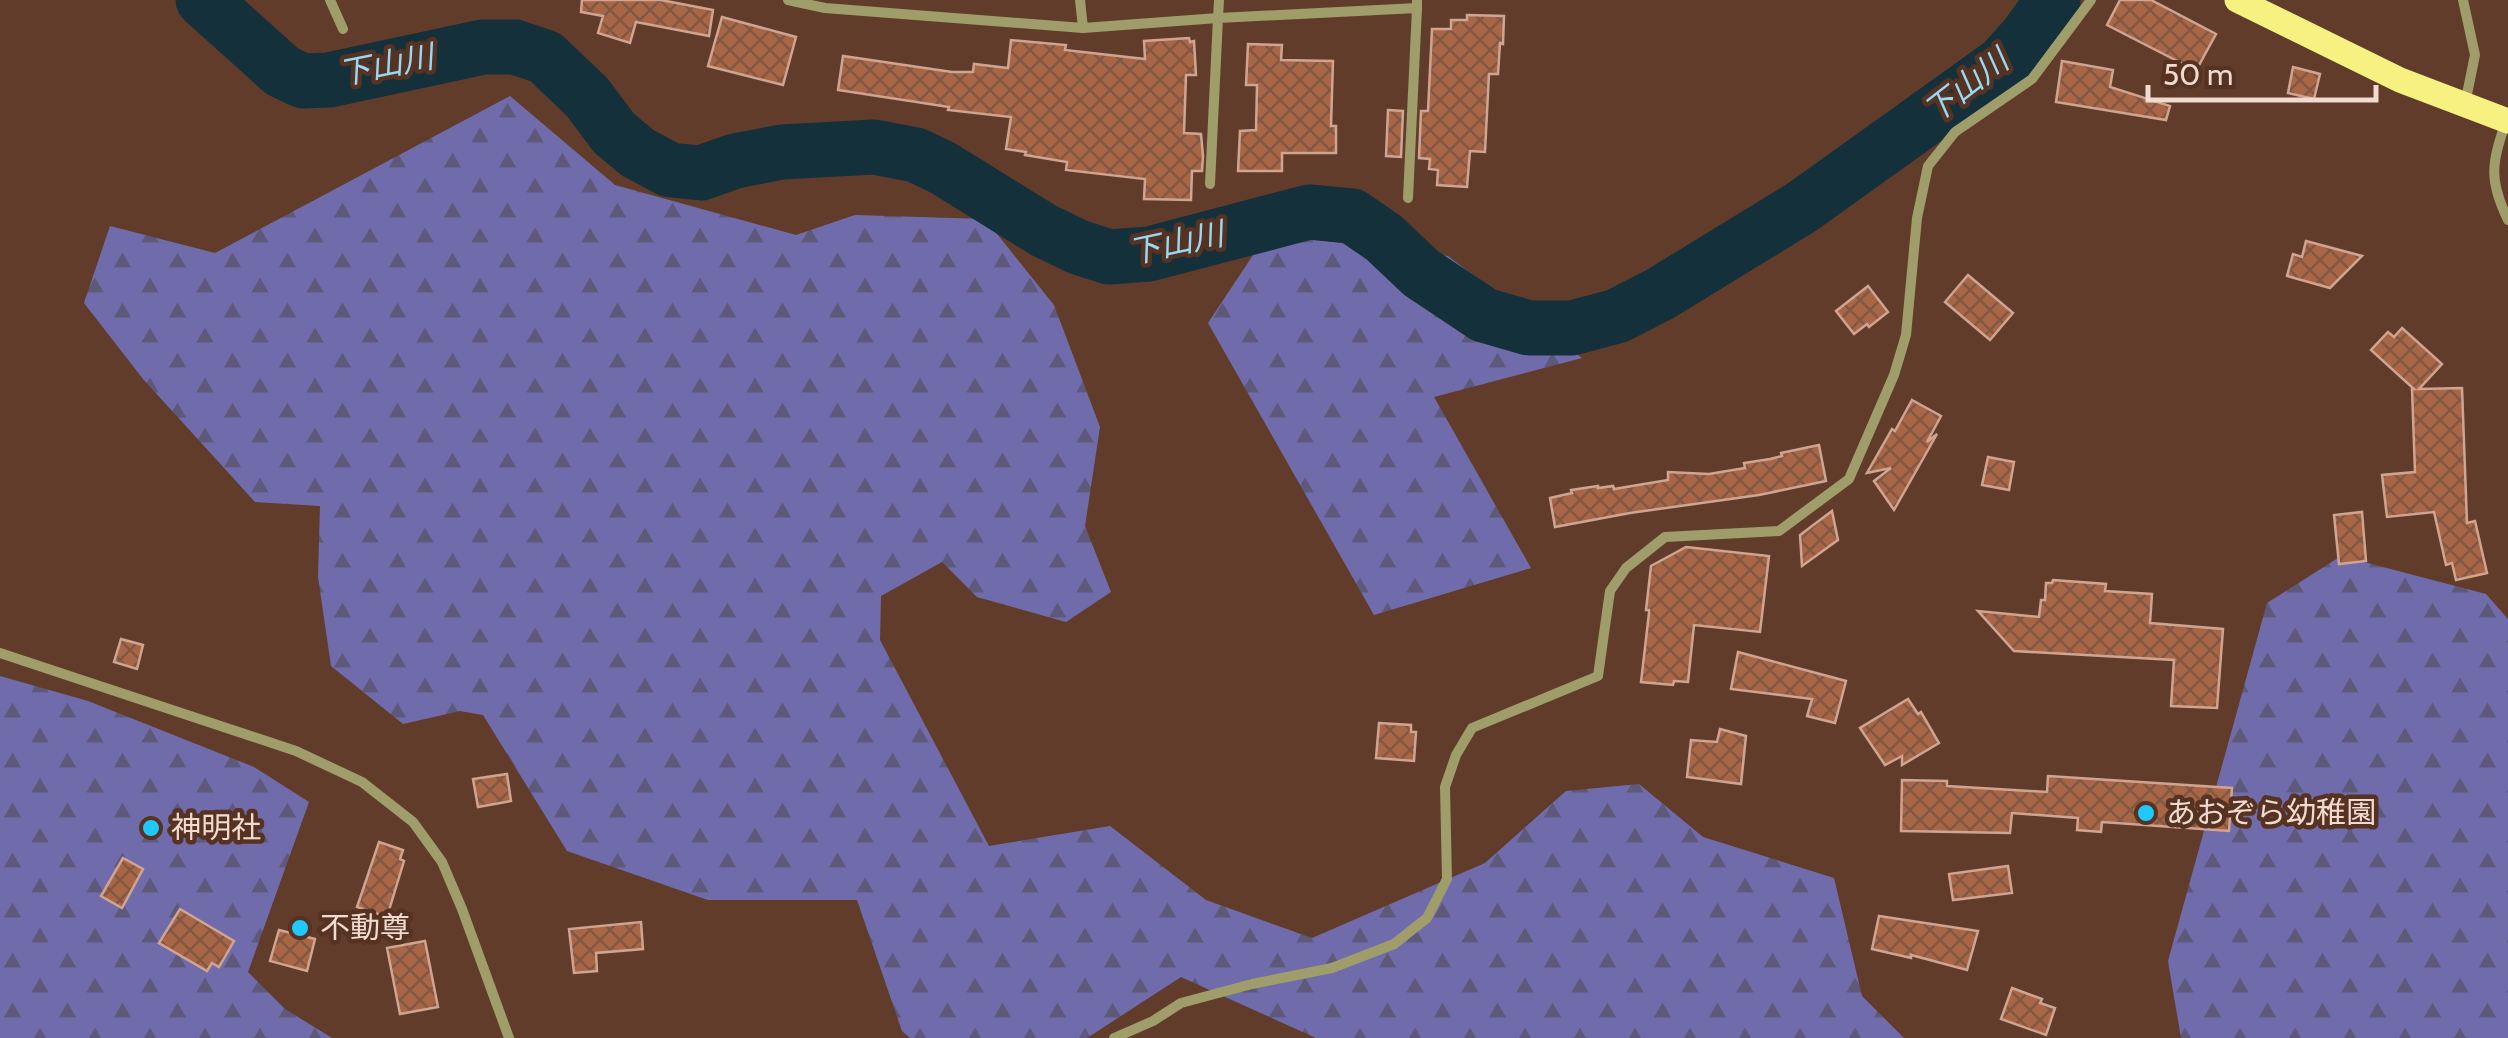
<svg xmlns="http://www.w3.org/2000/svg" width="2508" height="1038" font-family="Cabin,'Noto Sans JP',sans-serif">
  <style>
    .forest { fill: url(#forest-firs) }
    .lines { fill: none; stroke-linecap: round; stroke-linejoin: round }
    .river { stroke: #14303b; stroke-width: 55 }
    .building { fill: url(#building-cross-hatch); stroke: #cfa491; stroke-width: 2.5 }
    .minor { stroke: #9f9d69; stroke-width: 10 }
    .primary { stroke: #f7f181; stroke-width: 25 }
    .poi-dot { fill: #1fc9fd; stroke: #553221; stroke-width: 4 }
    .labels { text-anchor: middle; stroke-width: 9; stroke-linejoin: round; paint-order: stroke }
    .poi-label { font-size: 30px; fill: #f1dad0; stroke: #553221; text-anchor: start }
    .water-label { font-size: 32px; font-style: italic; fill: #97d9f4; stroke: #553221 }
  </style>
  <defs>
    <pattern id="forest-firs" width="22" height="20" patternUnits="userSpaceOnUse" patternTransform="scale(2.5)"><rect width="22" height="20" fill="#706cac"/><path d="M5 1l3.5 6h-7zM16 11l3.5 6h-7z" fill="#5e597a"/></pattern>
    <pattern id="building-cross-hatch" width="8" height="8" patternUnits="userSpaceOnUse" patternTransform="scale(2.5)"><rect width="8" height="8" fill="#a96646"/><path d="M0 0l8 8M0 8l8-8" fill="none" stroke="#825743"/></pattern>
  </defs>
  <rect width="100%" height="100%" fill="#613c2b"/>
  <g class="forest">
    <polygon points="510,96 615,185 796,235 855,215 985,219 1054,305 1100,427 1085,526 1111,592 1066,622 977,597 942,562 881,596 880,640 989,846 1110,826 1206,900 1312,938 1485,863 1566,791 1639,784 1703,837 1834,878 1862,996 1904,1038 1316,1038 1181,977 1087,1038 910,1038 902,1031 857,900 708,900 567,851 483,715 460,711 403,724 331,666 318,577 320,506 255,502 143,379 84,303 110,226 215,253"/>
    <polygon points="1267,234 1448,256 1582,358 1434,397 1531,568 1374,615 1208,323"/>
    <polygon points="2341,556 2486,594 2508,619 2508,1038 2181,1038 2168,961 2267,603"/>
    <polygon points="0,676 88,701 254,767 309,802 248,972 285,1009 332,1038 0,1038"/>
  </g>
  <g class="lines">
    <polyline class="river" points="203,0 282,71 303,81 329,80 483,47 515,47 545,57 587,97 614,133 638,153 670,170 701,173 735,161 782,152 874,147 916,155 943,168 1043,230 1078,247 1109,257 1149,254 1309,212 1352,216 1384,238 1421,273 1484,315 1529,328 1572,328 1617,316 1660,294 1802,207 2003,63 2027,36 2053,0"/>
  </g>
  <g class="building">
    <polygon points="582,0 661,0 713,10 709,36 636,22 630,43 598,33 603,16 581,12"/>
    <polygon points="2120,0 2151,0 2216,34 2198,67 2189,67 2107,25"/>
    <polygon points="1467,15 1504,16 1503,44 1500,43 1498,74 1489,74 1485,152 1470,151 1467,187 1437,185 1438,170 1429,169 1430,159 1419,158 1421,111 1428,111 1432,29 1451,29 1451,20 1467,20"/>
    <polygon points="722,17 796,37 783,85 708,66"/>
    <polygon points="1189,38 1190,42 1194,41 1196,75 1186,75 1184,133 1201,134 1203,156 1202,171 1192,171 1191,200 1144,199 1145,179 1066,170 1067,162 1025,155 1026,152 1006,149 1011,117 948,110 949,107 838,90 843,56 952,72 973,72 974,64 1008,68 1011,40 1066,45 1065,50 1145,59 1144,41"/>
    <polygon points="1248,44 1282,45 1281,60 1333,61 1331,126 1336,126 1336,153 1282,153 1282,171 1238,171 1240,131 1256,130 1257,85 1246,85"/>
    <polygon points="2062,61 2113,70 2110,87 2170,106 2166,120 2056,102"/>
    <polygon points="2293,67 2320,74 2314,99 2288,93"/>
    <polygon points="1388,110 1403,111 1401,157 1386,156"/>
    <polygon points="2306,241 2362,256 2330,288 2287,276 2293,254 2302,257"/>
    <polygon points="1968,275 2013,313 1990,340 1945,302"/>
    <polygon points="1868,286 1888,312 1869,327 1867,324 1854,334 1836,311"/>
    <polygon points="2402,328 2442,364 2419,389 2462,388 2467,523 2475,521 2487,573 2456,580 2452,563 2446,565 2434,512 2387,517 2382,475 2415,472 2412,389 2414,389 2371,350 2388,332 2394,337"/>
    <polygon points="1912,400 1941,416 1927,442 1937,434 1894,510 1874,481 1891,468 1867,473 1892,429 1895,431"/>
    <polygon points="1819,445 1826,481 1759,495 1630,513 1555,527 1550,498 1572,493 1571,490 1598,486 1598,488 1613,486 1614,489 1668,480 1668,472 1709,474 1745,468 1744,463 1770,459 1782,456 1781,453"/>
    <polygon points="1988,457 2014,462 2009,490 1982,485"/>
    <polygon points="1832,511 1838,540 1802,566 1800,535"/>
    <polygon points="2362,512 2366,561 2339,564 2334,515"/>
    <polygon points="1686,547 1769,556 1760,632 1694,625 1688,682 1674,681 1673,685 1641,682 1649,613 1649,610 1646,610 1651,566"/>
    <polygon points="2053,580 2106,584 2105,591 2152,594 2150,623 2223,629 2217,708 2171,706 2174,660 2014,651 1978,611 2039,617 2041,600 2045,600 2046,583 2052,583"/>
    <polygon points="121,639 143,645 137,669 114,662"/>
    <polygon points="1738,652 1846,681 1835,723 1807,716 1812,699 1731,689"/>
    <polygon points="1908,699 1918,714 1921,712 1939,743 1902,765 1902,756 1885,765 1860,728"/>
    <polygon points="1379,723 1411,725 1411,732 1416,732 1414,761 1376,758"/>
    <polygon points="1720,729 1746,736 1741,784 1687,777 1691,740 1717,742"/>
    <polygon points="507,774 511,801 478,807 473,779"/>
    <polygon points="2048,776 2232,788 2229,831 2102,822 2101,832 2077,830 2078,818 2012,813 2010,833 1901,831 1902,780 1947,781 1947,786 2047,792"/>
    <polygon points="379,842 403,850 400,859 404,861 387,917 357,907"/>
    <polygon points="123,858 143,869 122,908 101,896"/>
    <polygon points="2008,866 2012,893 1953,900 1949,874"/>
    <polygon points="180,909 234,941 219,967 212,963 207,971 159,943"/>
    <polygon points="1879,916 1978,931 1967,970 1911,955 1911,958 1872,949"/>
    <polygon points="641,922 643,949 596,953 597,971 574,973 569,929"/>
    <polygon points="279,930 315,939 307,971 270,961"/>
    <polygon points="425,941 438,1007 400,1014 387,948"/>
    <polygon points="2012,988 2042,999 2040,1003 2055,1008 2046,1035 2001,1019"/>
  </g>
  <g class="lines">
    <g class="minor">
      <polyline points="330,0 343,29"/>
      <polyline points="788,0 825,8 1083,28 1218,18 1219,0"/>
      <polyline points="1080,0 1083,28"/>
      <polyline points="2463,0 2475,55 2465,104"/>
      <path d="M2506 121C2492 163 2488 179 2508 220"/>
      <polyline points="1210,184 1218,18 1417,8 1417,0"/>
      <polyline points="1408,198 1417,8"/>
      <polyline points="0,653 296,751 362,782 413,822 442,862 462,909 509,1038"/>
      <polyline points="1114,1038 1153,1021 1181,1003 1252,984 1332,968 1394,944 1427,918 1447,879 1445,787 1456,755 1472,728 1598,676 1610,591 1626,568 1665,537 1779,531 1849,479 1894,375 1906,335 1917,218 1928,166 1955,132 2032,79 2091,0"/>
    </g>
    <polyline class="primary" points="2237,0 2400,80 2508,121"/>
  </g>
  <g class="poi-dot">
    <circle cx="2146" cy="813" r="10"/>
    <circle cx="151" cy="828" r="10"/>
    <circle cx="300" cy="928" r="10"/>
  </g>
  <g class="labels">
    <g class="poi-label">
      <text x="2166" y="823">あおぞら幼稚園</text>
      <text x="171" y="838">神明社</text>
      <text x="320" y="938">不動尊</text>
    </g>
    <g class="water-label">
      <text transform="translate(386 65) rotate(-11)" y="11">下山川</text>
      <text transform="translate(1966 86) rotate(-38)" y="11">下山川</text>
      <text transform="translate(1176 243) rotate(-12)" y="11">下山川</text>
    </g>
  </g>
  <path d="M2148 85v15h228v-15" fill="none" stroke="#f1dad0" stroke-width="5"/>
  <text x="2163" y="85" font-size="30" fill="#f1dad0" stroke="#553221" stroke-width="8" paint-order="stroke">50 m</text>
</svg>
